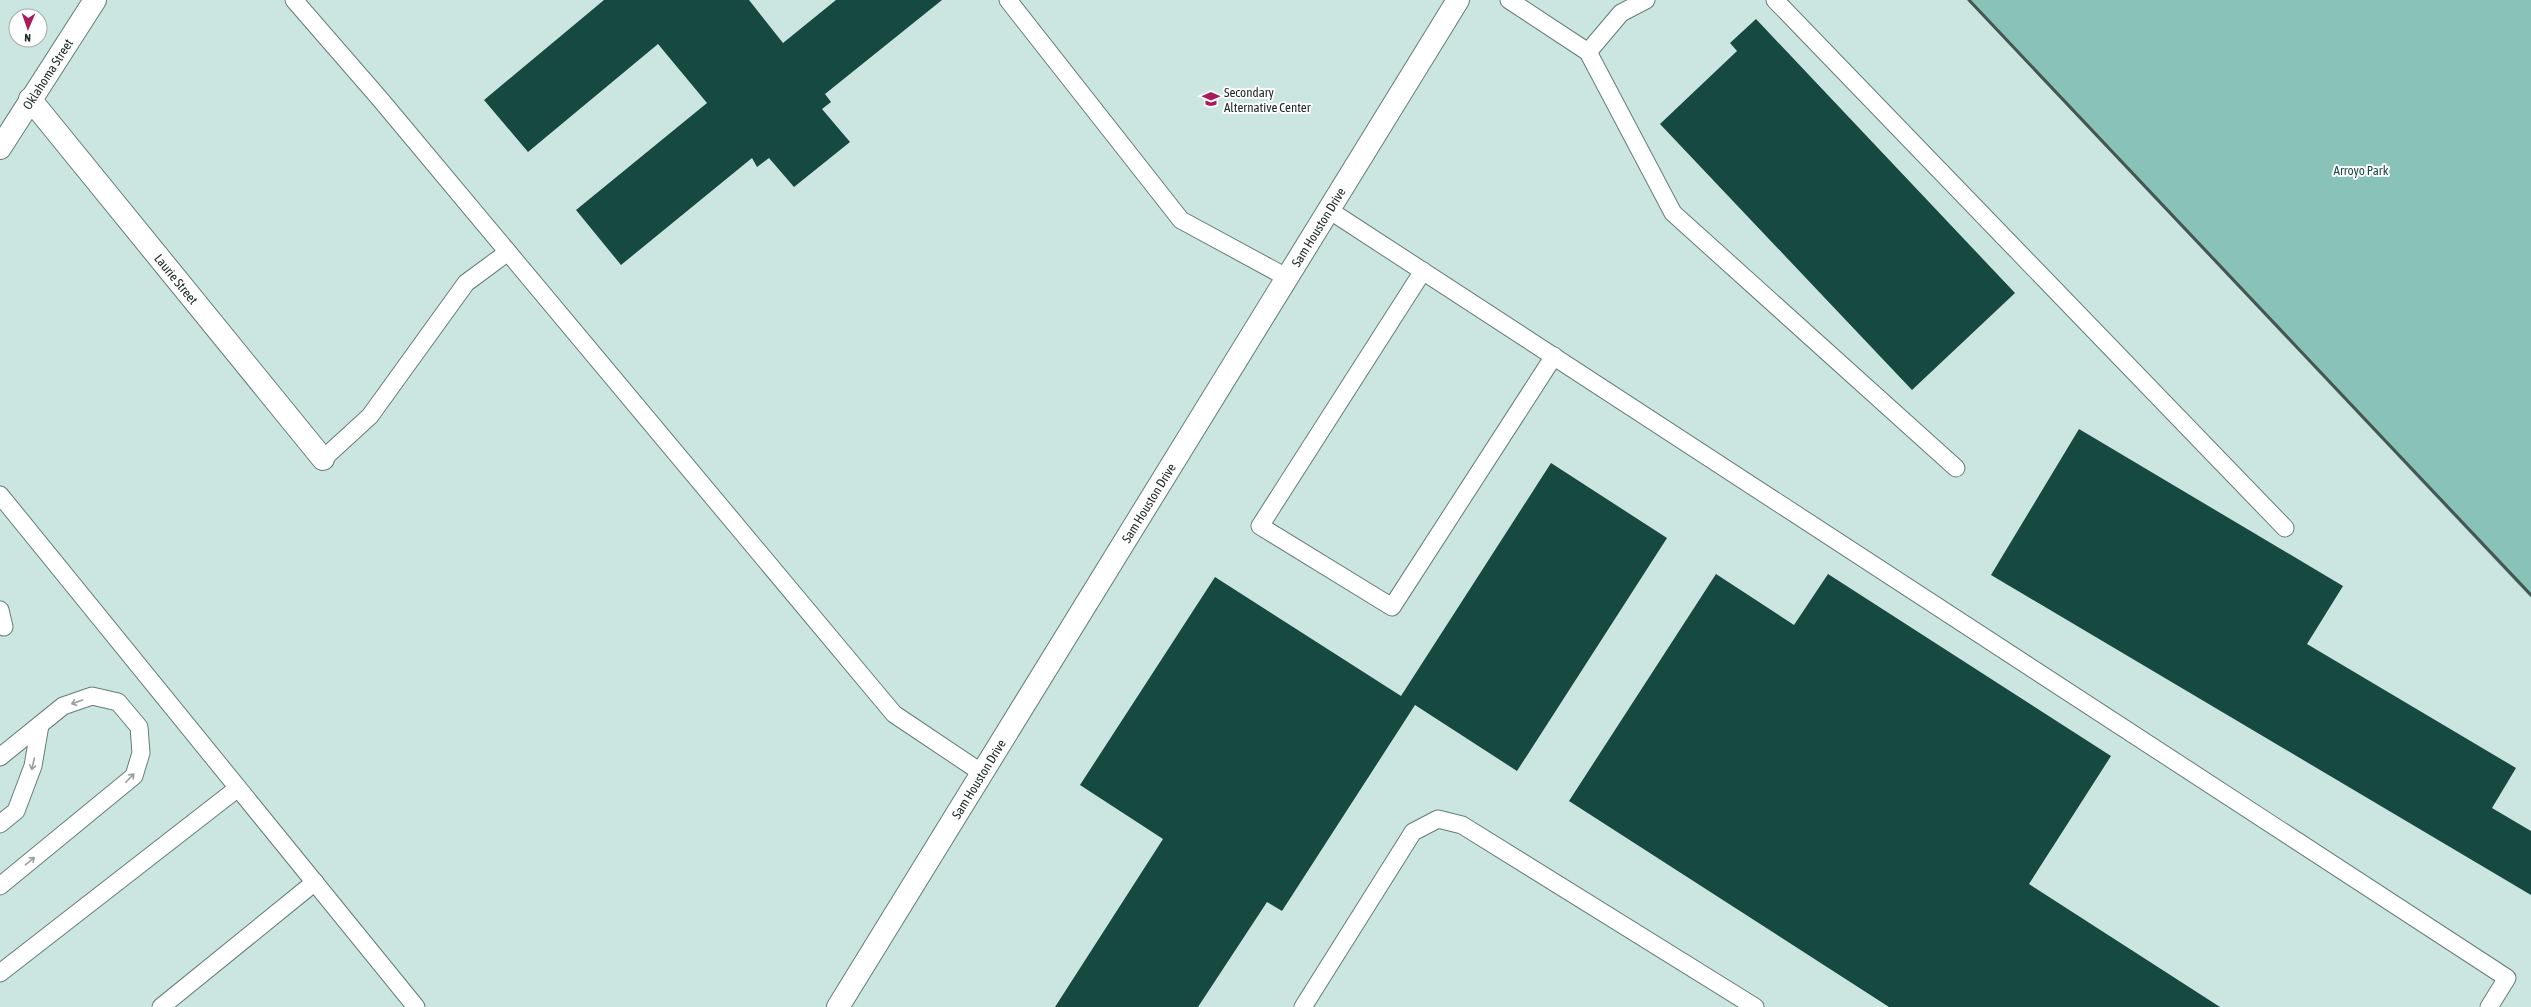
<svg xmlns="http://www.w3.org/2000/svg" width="2531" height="1007" font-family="'Asap Condensed',sans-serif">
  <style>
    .green { fill: #89c3b7 }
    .building { fill: #164940 }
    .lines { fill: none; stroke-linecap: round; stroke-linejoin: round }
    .lane-casing { stroke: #647d77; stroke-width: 19 }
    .street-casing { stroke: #647d77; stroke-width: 24 }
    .secondary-casing { stroke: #647d77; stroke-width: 24 }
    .lane { stroke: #fff; stroke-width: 17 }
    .street { stroke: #fff; stroke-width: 22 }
    .secondary { stroke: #fff; stroke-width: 22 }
    .rail { stroke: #475552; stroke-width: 3 }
    .oneway { stroke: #9ba09e }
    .labels { text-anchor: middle; stroke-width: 4; stroke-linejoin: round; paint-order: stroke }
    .street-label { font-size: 13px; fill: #202b28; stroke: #fff }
    .poi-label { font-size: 13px; fill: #202b28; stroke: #fff; text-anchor: start }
    .park-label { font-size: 13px; fill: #184f46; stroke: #fff }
  </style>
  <rect width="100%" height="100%" fill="#cbe6e0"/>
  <polygon class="green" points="1967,0 2531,0 2531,598"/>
  <g class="building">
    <polygon points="604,0 749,0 783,43 836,0 942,0 825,94 831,102 822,109 850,142 794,187 769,158 757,167 752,158 621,265 576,210 707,103 658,44 528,152 484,100"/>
    <polygon points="1756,19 2015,293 1912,390 1660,124 1737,51 1730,43"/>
    <polygon points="2079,429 2343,586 2307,644 2516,768 2492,808 2531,831 2531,895 1991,575"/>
    <polygon points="1551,463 1667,538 1517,771 1415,705 1282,911 1267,902 1198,1007 1055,1007 1163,839 1080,785 1215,577 1401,696"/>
    <polygon points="1716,574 1794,625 1828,574 2111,756 2029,884 2220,1007 1889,1007 1569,801"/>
  </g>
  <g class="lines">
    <g class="lane-casing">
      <g id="lane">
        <polyline points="294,0 380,99 894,714 982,773"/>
        <polyline points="1008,0 1181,220 1288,278"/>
        <polyline points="1509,0 1588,52 1673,213 1956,468"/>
        <polyline points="1775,0 2285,528"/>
        <polyline points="1588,52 1621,13 1646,0"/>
        <polyline points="1329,210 2507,978 2489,1007"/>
        <polyline points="1423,271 1260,526 1392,607 1554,356"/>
        <polyline points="323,459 370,416 466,283 508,252"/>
        <polyline points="0,495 416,1007"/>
        <polyline points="0,610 4,627"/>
        <polyline points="0,757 63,706 92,696 118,702 139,727 141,753 134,776 0,886"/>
        <polyline points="0,824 16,811 33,766 40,725"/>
        <polyline points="0,973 238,788"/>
        <polyline points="161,1007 315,882"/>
        <polyline points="1303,1007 1413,832 1438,819 1462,825 1755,1007"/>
      </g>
    </g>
    <g class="street-casing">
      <g id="street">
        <path id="s1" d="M30 99 323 459"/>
        <path id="s2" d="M0 148 95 0"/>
      </g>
    </g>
    <g class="secondary-casing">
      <g id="secondary">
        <path id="s3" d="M838 1007 1458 0"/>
      </g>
    </g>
    <use href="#lane" class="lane"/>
    <use href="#street" class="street"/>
    <use href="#secondary" class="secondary"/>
    <polyline class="rail" points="1969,0 2531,595"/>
  </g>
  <defs><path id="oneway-shaft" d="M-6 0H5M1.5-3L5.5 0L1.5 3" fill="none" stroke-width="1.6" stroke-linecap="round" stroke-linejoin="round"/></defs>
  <g class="oneway">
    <use href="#oneway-shaft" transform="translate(77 702) rotate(161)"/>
    <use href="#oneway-shaft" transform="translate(33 764) rotate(103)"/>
    <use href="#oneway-shaft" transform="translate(130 778) rotate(-46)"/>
    <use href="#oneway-shaft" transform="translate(30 861) rotate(-40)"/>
  </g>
  <defs>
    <g id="school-bare" transform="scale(1.38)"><path d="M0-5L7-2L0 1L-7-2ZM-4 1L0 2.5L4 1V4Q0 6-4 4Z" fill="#a91c5c" stroke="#fff" stroke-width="2.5" paint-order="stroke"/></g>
  </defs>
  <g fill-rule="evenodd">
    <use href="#school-bare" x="1211" y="99"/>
  </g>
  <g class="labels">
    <g class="street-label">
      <text dy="5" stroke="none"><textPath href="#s2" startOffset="88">Oklahoma Street</textPath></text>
      <text dy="5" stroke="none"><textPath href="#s3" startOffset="916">Sam Houston Drive</textPath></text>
      <text dy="5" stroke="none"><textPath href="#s1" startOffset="232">Laurie Street</textPath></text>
      <text dy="5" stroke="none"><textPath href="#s3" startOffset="592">Sam Houston Drive</textPath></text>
      <text dy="5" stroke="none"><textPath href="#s3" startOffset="268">Sam Houston Drive</textPath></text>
    </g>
    <g class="poi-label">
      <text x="1224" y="97">Secondary<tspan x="1224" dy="15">Alternative Center</tspan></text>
    </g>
    <g class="park-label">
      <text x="2361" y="175">Arroyo Park</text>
    </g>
  </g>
  <g transform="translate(28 28) rotate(182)"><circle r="19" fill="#ffffff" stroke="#a6aaa9"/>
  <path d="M0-3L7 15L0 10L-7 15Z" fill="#a91c5c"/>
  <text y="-6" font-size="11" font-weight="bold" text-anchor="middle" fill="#202b28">N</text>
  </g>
</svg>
